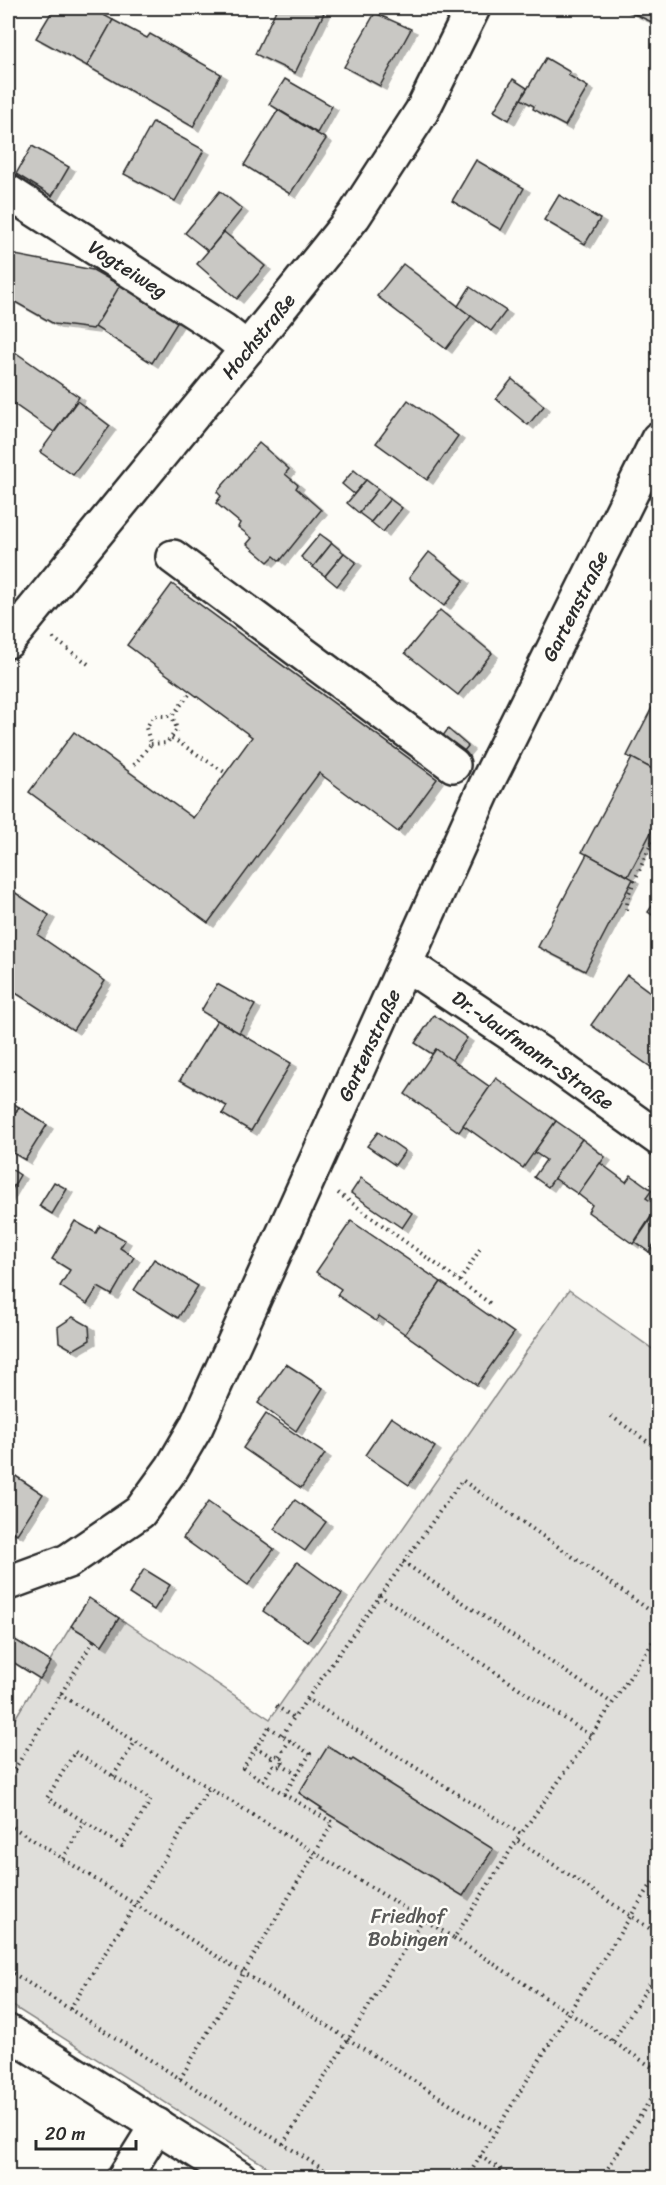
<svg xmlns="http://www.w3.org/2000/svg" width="666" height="2185" font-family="Sriracha,sans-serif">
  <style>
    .green { fill: #dfdeda; stroke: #858482; stroke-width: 1.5 }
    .building { fill: #c9c8c4; stroke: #2b2b2b; stroke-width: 1.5; filter: url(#shadow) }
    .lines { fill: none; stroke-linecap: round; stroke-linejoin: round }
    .minor-casing { stroke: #2b2b2b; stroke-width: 38 }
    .path { stroke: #2b2b2b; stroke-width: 4; stroke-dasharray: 1.5 4.5; stroke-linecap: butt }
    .minor { stroke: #fdfcf7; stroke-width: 33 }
    .labels { text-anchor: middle; stroke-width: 5; stroke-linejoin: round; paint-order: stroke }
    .street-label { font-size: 20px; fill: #2b2b2b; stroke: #fdfcf7 }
    .park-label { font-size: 20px; fill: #585857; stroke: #fdfcf7 }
  </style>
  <defs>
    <filter id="shadow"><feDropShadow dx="6" dy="4" stdDeviation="0" flood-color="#0004"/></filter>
  </defs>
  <rect width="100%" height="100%" fill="#fdfcf7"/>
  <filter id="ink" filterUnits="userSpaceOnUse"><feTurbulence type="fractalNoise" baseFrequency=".0167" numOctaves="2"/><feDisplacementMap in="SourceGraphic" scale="12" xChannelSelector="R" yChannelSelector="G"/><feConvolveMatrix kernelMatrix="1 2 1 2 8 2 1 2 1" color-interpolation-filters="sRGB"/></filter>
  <g filter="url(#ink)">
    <polygon class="green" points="569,1290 658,1353 658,2177 283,2177 8,2003 8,1730 71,1626 102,1645 119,1618 270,1719"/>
    <g class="building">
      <polygon points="54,8 91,8 113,20 87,66 36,38"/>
      <polygon points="277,8 313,8 324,13 295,73 255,54"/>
      <polygon points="622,8 658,8 658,25"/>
      <polygon points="375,13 411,29 380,86 344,67"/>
      <polygon points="113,20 147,38 150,34 221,74 193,127 87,66"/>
      <polygon points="546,58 570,72 568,75 588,87 565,126 533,109 534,106 521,99"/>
      <polygon points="285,79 332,106 317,133 269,104"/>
      <polygon points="513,79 527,88 509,120 494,111"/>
      <polygon points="278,110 326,139 290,194 244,165"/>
      <polygon points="153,122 204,150 175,201 124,174"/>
      <polygon points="32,146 69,167 52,196 16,174"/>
      <polygon points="476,160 524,188 501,230 452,201"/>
      <polygon points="220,191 242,209 208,251 185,233"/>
      <polygon points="559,195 600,219 585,244 544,220"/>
      <polygon points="224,232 265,266 237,299 197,264"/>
      <polygon points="10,254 93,270 121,286 93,329 54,324 8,298 8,259"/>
      <polygon points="403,264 471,316 446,349 377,296"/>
      <polygon points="122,282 180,318 152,363 95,327"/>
      <polygon points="470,287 506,311 491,331 458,306"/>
      <polygon points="12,350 79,397 54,432 8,400 8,355"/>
      <polygon points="512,379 544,406 528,425 496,399"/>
      <polygon points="408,400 458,436 427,480 376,443"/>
      <polygon points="77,401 110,426 73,475 40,452"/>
      <polygon points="259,443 289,469 285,474 298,485 296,488 321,510 280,561 274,556 268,562 247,544 252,538 238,527 240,523 216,503 221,496 217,492"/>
      <polygon points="354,470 366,480 354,494 342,484"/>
      <polygon points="366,480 378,489 359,513 347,503"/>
      <polygon points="378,489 390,499 371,522 359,513"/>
      <polygon points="390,499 402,508 383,532 371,522"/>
      <polygon points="320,534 332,543 313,567 301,557"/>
      <polygon points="332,543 344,553 325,576 313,567"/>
      <polygon points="429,552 464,580 444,606 409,578"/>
      <polygon points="344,553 356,562 337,586 325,576"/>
      <polygon points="172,584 437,779 398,832 319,773 208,923 29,792 74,732 193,818 252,737 127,645"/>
      <polygon points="440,610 492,653 458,695 405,653"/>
      <polygon points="658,696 658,772 627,756"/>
      <polygon points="448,729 468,746 459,757 439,741"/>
      <polygon points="632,758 658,772 658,819 628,876 582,852"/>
      <polygon points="587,854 633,879 585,971 538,947"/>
      <polygon points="8,888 49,915 38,935 105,981 73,1030 8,988"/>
      <polygon points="658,897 658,919 648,912"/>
      <polygon points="627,975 658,998 658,1072 591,1025"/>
      <polygon points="217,984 255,1005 239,1033 201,1011"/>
      <polygon points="434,1015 467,1038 451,1061 436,1049 432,1054 415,1043"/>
      <polygon points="217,1020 291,1063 251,1131 222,1114 227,1106 180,1080"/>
      <polygon points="436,1049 490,1087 459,1132 405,1094"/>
      <polygon points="496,1078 556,1121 523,1168 463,1125"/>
      <polygon points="8,1100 19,1107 8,1125"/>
      <polygon points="19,1107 47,1125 25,1160 8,1150 8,1125"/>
      <polygon points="556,1121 582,1139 548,1187 534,1177 546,1160 534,1152"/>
      <polygon points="378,1132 405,1151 395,1165 367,1146"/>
      <polygon points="582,1139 605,1157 578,1194 554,1178"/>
      <polygon points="600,1163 626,1182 631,1175 642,1183 652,1190 646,1198 658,1206 633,1244 588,1212 592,1205 578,1194"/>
      <polygon points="8,1167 20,1175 8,1196"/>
      <polygon points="361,1178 412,1213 402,1228 351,1193"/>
      <polygon points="54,1182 67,1189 52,1214 39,1206"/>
      <polygon points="658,1208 658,1238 649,1252 635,1242"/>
      <polygon points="75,1221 96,1233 100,1226 125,1240 120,1248 134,1257 112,1295 98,1287 87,1304 60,1286 70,1270 52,1259"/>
      <polygon points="351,1221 441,1282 405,1334 379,1316 376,1321 337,1295 341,1289 316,1272"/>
      <polygon points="658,1238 658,1258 649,1252"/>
      <polygon points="154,1259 198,1286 178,1318 134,1290"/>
      <polygon points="441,1282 514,1333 477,1385 405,1334"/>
      <polygon points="73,1317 89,1326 90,1340 73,1350 59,1342 58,1327"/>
      <polygon points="286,1364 323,1388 296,1431 258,1403"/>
      <polygon points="266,1414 325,1454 301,1488 243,1448"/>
      <polygon points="391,1417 435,1447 409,1485 365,1455"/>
      <polygon points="8,1471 43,1494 17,1534 9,1529 8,1532"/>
      <polygon points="295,1500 326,1522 305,1551 274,1529"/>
      <polygon points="208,1502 274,1549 248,1585 183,1538"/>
      <polygon points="297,1562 342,1594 308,1642 263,1611"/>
      <polygon points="144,1569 170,1585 154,1610 129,1594"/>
      <polygon points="89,1598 119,1618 102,1645 71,1626"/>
      <polygon points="12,1638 51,1662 40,1679 8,1659 8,1645"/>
      <polygon points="328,1746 351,1761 353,1759 384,1779 383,1780 493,1849 463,1896 320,1809 322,1808 299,1793"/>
    </g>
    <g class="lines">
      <g class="minor-casing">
        <g id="minor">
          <polyline points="8,192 223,330 247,349"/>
          <polyline points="173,557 453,765"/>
          <polyline points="8,641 247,349 354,216 422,111 473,8"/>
          <polyline points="406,964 541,1054 658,1138"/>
          <polyline points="8,1583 68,1561 140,1512 172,1468 196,1427 485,787 658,439"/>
          <polyline points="8,2032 240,2178"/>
          <polyline points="124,2178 157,2125"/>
        </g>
      </g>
      <g class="path">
        <polyline points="53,638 91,666"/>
        <polyline points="172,738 226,773"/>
        <polyline points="151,744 167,743 177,729 172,716"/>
        <polyline points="134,765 151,744 146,728 154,716 172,716 191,692"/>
        <polyline points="626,910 629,893 658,829"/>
        <polyline points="338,1193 491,1304"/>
        <polyline points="460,1281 482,1246"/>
        <polyline points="611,1416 658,1449"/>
        <polyline points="403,1562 612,1703"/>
        <polyline points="379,1595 591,1736"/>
        <polyline points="60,1694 209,1788"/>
        <polyline points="307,1699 462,1480 658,1616"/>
        <polyline points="276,1706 293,1717"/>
        <polygon points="269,1727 310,1754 284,1794 243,1768"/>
        <polyline points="282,1735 307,1699 521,1834 591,1736 658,1634"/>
        <polyline points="255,1747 272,1757"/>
        <polygon points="75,1752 151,1800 122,1846 47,1798"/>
        <circle cx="277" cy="1761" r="5.5"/>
        <polyline points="279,1756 290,1740"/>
        <polyline points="281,1764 298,1774"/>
        <polyline points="113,1776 135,1742"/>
        <polyline points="8,1780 94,1640"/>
        <polyline points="263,1781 273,1766"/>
        <polyline points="8,1824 495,2132"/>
        <polyline points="518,1841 658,1934"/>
        <polyline points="63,1859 84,1822"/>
        <polyline points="454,1938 658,2071"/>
        <polyline points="8,1970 337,2178"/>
        <polyline points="70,2009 209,1788 454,1938 521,1834"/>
        <polyline points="613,2041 658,1971"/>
        <polyline points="180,2079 333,1823 284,1794"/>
        <polyline points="283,2144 423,1919"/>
        <polyline points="480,2156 514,2178"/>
        <polyline points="467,2178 569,2012 658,1874"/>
        <polyline points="602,2178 658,2087"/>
      </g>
      <use href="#minor" class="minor"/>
    </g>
  </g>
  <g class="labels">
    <g class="street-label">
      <text transform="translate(128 269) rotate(33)" y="7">Vogteiweg</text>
      <text transform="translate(258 336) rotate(-51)" y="7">Hochstraße</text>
      <text transform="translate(575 606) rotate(-63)" y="7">Gartenstraße</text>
      <text transform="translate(369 1045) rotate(-65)" y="7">Gartenstraße</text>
      <text transform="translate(533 1050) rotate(35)" y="7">Dr.-Jaufmann-Straße</text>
    </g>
    <g class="park-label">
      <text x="408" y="1923">Friedhof<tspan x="408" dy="23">Bobingen</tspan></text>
    </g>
  </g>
  <rect width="666" height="2185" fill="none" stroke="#fdfcf7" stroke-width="30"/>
  <rect x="15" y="15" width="636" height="2155" fill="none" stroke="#2b2b2b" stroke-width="2" filter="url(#ink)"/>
  <path d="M36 2140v9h100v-9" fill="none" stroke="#2b2b2b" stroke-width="3"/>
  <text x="45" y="2140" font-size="18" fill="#2b2b2b" stroke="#fdfcf7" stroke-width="4.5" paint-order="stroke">20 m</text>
</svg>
